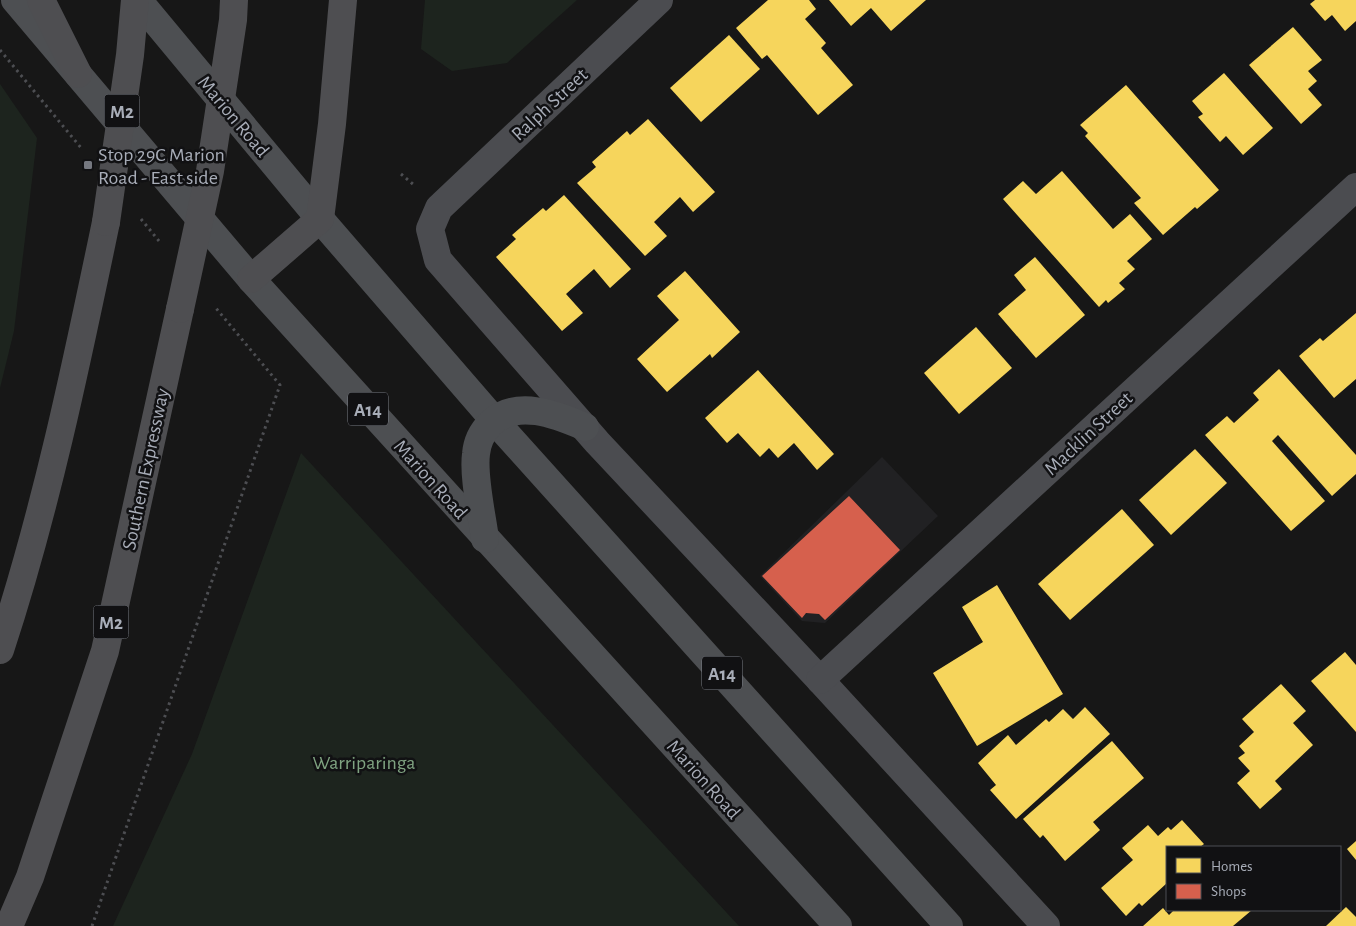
<svg xmlns="http://www.w3.org/2000/svg" width="1356" height="926" font-family="'Alegreya Sans',sans-serif">
  <style>
    .built { fill: #212123 }
    .green { fill: #1d241e }
    .homes { fill: #f6d55c }
    .shops { fill: #d6604d }
    .lines { fill: none; stroke-linecap: round; stroke-linejoin: round }
    .path { stroke: #4d4e52; stroke-width: 3; stroke-dasharray: 2.5 4; stroke-linecap: butt }
    .minor { stroke: #4b4c50; stroke-width: 28 }
    .primary { stroke: #4d4f52; stroke-width: 28 }
    .motorway { stroke: #4e4e51; stroke-width: 28 }
    .motorway-bridge { stroke: #4e4e51; stroke-width: 28 }
    .poi-dot { fill: #757880; stroke: #111113; stroke-width: 2 }
    .labels { text-anchor: middle; stroke-width: 5; stroke-linejoin: round; paint-order: stroke }
    .shield { fill: #111113; stroke: #7b7e86; stroke-width: 1 }
    .shield-label { font-size: 19px; font-weight: bold; fill: #a8adb8 }
    .street-label { font-size: 20px; fill: #a8adb8; stroke: #111113 }
    .poi-label { font-size: 20px; fill: #a8adb8; stroke: #111113; text-anchor: start }
    .park-label { font-size: 20px; fill: #7fa381; stroke: #111113 }
  </style>
  <rect width="100%" height="100%" fill="#171717"/>
  <polygon class="built" points="882,457 938,516 825,623 802,621 760,576"/>
  <g class="green">
    <polygon points="425,0 577,0 507,63 452,71 421,49"/>
    <polygon points="0,84 37,138 14,331 0,388"/>
    <polygon points="301,453 739,926 113,926 192,754"/>
  </g>
  <g class="homes">
    <polygon points="768,0 809,0 816,9 805,19 826,43 821,48 853,85 818,115 767,55 762,59 736,28"/>
    <polygon points="829,0 926,0 891,31 871,8 851,26"/>
    <polygon points="1315,0 1356,0 1356,21 1345,31 1332,15 1325,21 1310,4"/>
    <polygon points="1293,27 1322,60 1308,71 1317,81 1308,89 1322,105 1301,124 1249,65"/>
    <polygon points="729,35 760,69 701,122 670,88"/>
    <polygon points="1224,73 1273,128 1243,155 1226,136 1220,142 1198,117 1203,114 1192,101"/>
    <polygon points="1126,85 1219,190 1197,209 1195,207 1163,235 1134,203 1141,198 1085,136 1088,133 1080,125"/>
    <polygon points="648,119 715,192 693,212 680,197 654,222 667,236 645,256 577,183 596,167 592,162 627,131 630,135"/>
    <polygon points="1062,171 1113,229 1130,214 1152,239 1127,261 1135,269 1119,283 1125,289 1108,303 1106,300 1099,307 1003,199 1023,181 1036,194"/>
    <polygon points="564,195 631,269 610,288 594,269 566,294 583,313 562,331 496,257 516,239 512,235 543,208 546,211"/>
    <polygon points="1035,257 1085,315 1036,358 998,314 1026,290 1014,275"/>
    <polygon points="685,271 740,332 712,358 710,354 667,392 637,359 679,320 657,296"/>
    <polygon points="1356,313 1356,379 1334,398 1299,356 1320,338 1323,341"/>
    <polygon points="976,327 1012,368 959,414 924,373"/>
    <polygon points="1279,369 1356,455 1356,474 1332,496 1278,435 1272,441 1325,501 1291,531 1205,435 1227,416 1234,423 1259,400 1253,393"/>
    <polygon points="758,370 834,454 817,470 794,443 778,458 769,448 760,457 738,433 727,443 705,418"/>
    <polygon points="1195,449 1227,483 1171,535 1139,500"/>
    <polygon points="1122,509 1154,545 1070,620 1038,584"/>
    <polygon points="997,585 1063,694 977,746 933,673 983,642 962,607"/>
    <polygon points="1345,652 1356,665 1356,732 1311,681"/>
    <polygon points="1281,684 1306,711 1293,723 1313,745 1275,781 1282,789 1260,809 1237,783 1250,771 1238,758 1245,753 1239,746 1254,732 1242,719"/>
    <polygon points="1085,707 1110,734 1016,819 990,790 996,785 978,763 1008,735 1016,745 1046,719 1049,722 1063,709 1073,719"/>
    <polygon points="1112,741 1144,778 1093,822 1100,830 1065,861 1043,835 1040,838 1023,819"/>
    <polygon points="1182,820 1204,844 1200,847 1167,847 1167,883 1142,906 1139,903 1126,916 1101,888 1133,860 1122,848 1148,825 1158,836 1168,827 1171,830"/>
    <polygon points="1356,841 1356,860 1347,849"/>
    <polygon points="1346,907 1356,917 1356,926 1326,926"/>
    <polygon points="1163,908 1169,915 1174,910 1252,910 1233,926 1143,926"/>
  </g>
  <polygon class="shops" points="849,496 900,550 825,620 819,614 806,613 802,618 762,576"/>
  <g class="lines">
    <g class="path">
      <polyline points="0,50 82,149"/>
      <polyline points="401,174 414,185"/>
      <polyline points="141,219 159,241"/>
      <polyline points="92,926 280,385 215,307"/>
    </g>
    <g class="minor">
      <polyline points="659,0 439,208 430,229 438,260 597,442 820,680 1046,926"/>
      <polyline points="820,680 1356,187"/>
    </g>
    <g class="primary">
      <polyline points="15,0 251,279 838,926"/>
      <polyline points="138,0 320,219 494,420 949,926"/>
      <path d="M485 539C482 515 473 477 476 454 477 443 482 432 490 424 516 398 557 415 585 427"/>
    </g>
    <g class="motorway">
      <polyline points="41,0 78,74"/>
      <polyline points="251,279 320,219 332,124 343,0"/>
      <path d="M0 650C46 510 76 366 106 222"/>
      <polyline points="9,926 30,877 105,651 180,309"/>
    </g>
    <g class="motorway-bridge">
      <polyline points="106,222 130,55 135,0"/>
      <polyline points="180,309 210,171 233,20 234,0"/>
    </g>
  </g>
  <rect class="poi-dot" x="83" y="160" width="10" height="10" rx="2.5"/>
  <g class="labels">
    <g class="shield">
      <rect x="104.5" y="94.5" width="35" height="33" rx="4"/>
      <rect x="348" y="392.5" width="40" height="33" rx="4"/>
      <rect x="93.5" y="605.5" width="35" height="33" rx="4"/>
      <rect x="702" y="656.5" width="40" height="33" rx="4"/>
    </g>
    <g class="shield-label">
      <text x="122" y="118">M2</text>
      <text x="368" y="416">A14</text>
      <text x="111" y="629">M2</text>
      <text x="722" y="680">A14</text>
    </g>
    <g class="street-label">
      <text transform="translate(549 104) rotate(-43)" y="7">Ralph Street</text>
      <text transform="translate(234 116) rotate(50)" y="7">Marion Road</text>
      <text transform="translate(1088 433) rotate(-43)" y="7">Macklin Street</text>
      <text transform="translate(145 469) rotate(-78)" y="7">Southern Expressway</text>
      <text transform="translate(431 479) rotate(48)" y="7">Marion Road</text>
      <text transform="translate(704 779) rotate(48)" y="7">Marion Road</text>
    </g>
    <g class="poi-label">
      <text x="98" y="161">Stop 29C Marion<tspan x="98" dy="23">Road - East side</tspan></text>
    </g>
    <g class="park-label">
      <text x="364" y="769">Warriparinga</text>
    </g>
  </g>
  <rect x="1166" y="846" width="175" height="65" fill="#111113" stroke="#4d4f55"/>
  <rect x="1176" y="858" width="25" height="15" fill="#f6d55c" stroke="#4d4f55"/>
  <text x="1211" y="871" font-size="15" fill="#a8adb8">Homes</text>
  <rect x="1176" y="884" width="25" height="15" fill="#d6604d" stroke="#4d4f55"/>
  <text x="1211" y="896" font-size="15" fill="#a8adb8">Shops</text>
</svg>
